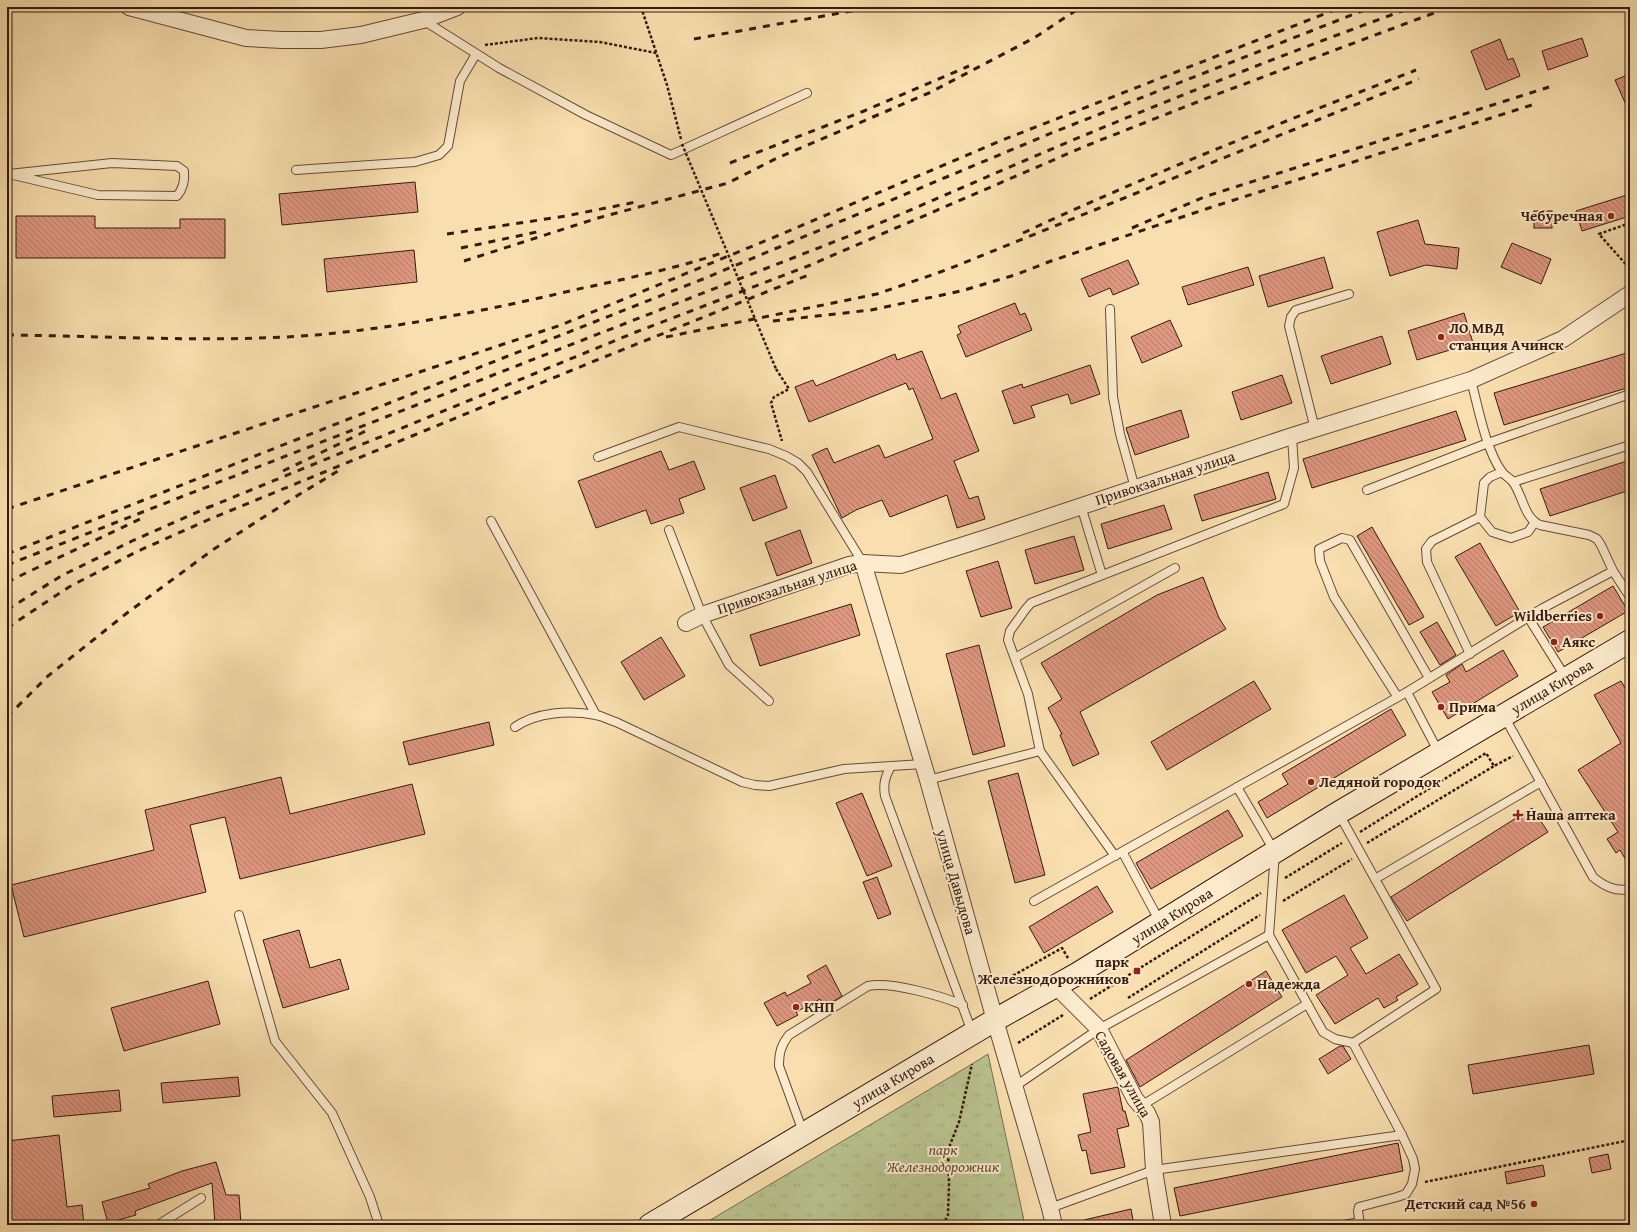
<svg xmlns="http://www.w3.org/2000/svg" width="1637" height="1232" font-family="'Gentium Book Plus',serif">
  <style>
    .park { fill: url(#park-tufts); stroke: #776e4e }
    .building { fill: url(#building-back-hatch); stroke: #351a0e }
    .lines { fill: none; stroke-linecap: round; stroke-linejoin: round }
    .service-casing { stroke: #664b36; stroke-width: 10 }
    .minor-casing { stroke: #664b36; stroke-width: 18 }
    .secondary-casing { stroke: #351a0e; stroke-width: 24 }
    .path { stroke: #351a0e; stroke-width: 2.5; stroke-dasharray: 3 2; stroke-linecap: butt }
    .service { stroke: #fbeacb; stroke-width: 8 }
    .minor { stroke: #fbeacb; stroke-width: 16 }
    .secondary { stroke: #fbeacb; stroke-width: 22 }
    .rail { stroke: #351a0e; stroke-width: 3; stroke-dasharray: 7 7; stroke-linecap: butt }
    .path-bridge { stroke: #351a0e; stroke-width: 2.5; stroke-dasharray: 3 2; stroke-linecap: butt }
    .poi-dot { fill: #8f2418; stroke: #fbeacb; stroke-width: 1.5 }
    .labels { text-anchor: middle; stroke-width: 4; stroke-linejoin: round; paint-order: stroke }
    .poi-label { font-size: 15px; font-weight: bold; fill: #351a0e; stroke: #fbeacb; text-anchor: start }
    .street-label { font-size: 15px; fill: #351a0e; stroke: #fbeacb }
    .park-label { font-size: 15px; font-style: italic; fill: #5d4d35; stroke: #fbeacb }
  </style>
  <defs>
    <pattern id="park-tufts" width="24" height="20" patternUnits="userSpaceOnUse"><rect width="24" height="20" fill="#b9c38f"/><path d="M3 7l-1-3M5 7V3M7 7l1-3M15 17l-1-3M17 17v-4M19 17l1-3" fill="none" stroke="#a0a77a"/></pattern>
    <pattern id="building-back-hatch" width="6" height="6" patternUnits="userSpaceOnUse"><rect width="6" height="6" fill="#de9780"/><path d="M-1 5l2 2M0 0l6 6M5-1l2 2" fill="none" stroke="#b57a67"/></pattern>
  </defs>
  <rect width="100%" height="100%" fill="#f9dfaf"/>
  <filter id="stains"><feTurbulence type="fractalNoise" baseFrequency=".005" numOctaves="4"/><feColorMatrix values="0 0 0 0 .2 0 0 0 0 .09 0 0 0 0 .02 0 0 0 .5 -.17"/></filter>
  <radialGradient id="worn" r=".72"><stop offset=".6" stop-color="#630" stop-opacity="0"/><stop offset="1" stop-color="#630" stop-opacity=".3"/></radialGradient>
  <polygon class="park" points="988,1054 1025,1225 702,1225 972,1064"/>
  <g class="building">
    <polygon points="1582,38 1588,56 1548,70 1542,51"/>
    <polygon points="1500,39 1508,60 1513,58 1520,76 1486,90 1471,51"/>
    <polygon points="1630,74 1630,114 1615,80"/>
    <polygon points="415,182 418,212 282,225 279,194"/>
    <polygon points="1630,194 1630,216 1582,231 1576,211"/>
    <rect x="1534" y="211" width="18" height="17"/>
    <polygon points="16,216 95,216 95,228 180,228 180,219 225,219 225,258 16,258"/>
    <polygon points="1418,220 1425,244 1459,248 1457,269 1426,265 1390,276 1377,232"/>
    <polygon points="1512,243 1551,259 1541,284 1501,267"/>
    <polygon points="414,250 417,282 327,292 324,259"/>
    <polygon points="1324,257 1333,288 1268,307 1259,276"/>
    <polygon points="1128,260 1139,284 1113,295 1110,288 1089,297 1081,279"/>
    <polygon points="1248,267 1254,285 1188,305 1182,287"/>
    <polygon points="1015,303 1020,315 1025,313 1032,330 966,357 957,335 961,333 958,326"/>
    <polygon points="1464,313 1473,343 1417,360 1408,331"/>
    <polygon points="1170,320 1182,346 1142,363 1131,337"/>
    <polygon points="1382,336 1391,364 1331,384 1321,356"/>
    <polygon points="922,351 941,399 956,393 979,451 954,461 969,499 978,496 985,519 957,528 947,495 890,517 882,500 856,510 842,518 812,455 827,448 834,463 879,445 885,458 933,439 913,388 909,390 906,383 809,422 795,387 813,380 816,386 895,354 897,360"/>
    <polygon points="1630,352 1630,387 1504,425 1494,393"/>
    <polygon points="1090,365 1100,394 1071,404 1068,394 1031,406 1035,417 1014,424 1002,391 1022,384 1023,388"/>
    <polygon points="1282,375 1292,403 1241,420 1232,392"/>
    <polygon points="1181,410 1189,437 1135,455 1126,428"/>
    <polygon points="1456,411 1466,440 1312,488 1303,459"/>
    <polygon points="661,451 669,470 694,461 705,489 679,499 684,513 651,524 646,510 596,528 578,481"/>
    <polygon points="1630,460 1630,490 1550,516 1540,489"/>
    <polygon points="1268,472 1276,499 1202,521 1194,495"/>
    <polygon points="775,475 787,508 753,521 740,488"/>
    <polygon points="1164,505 1172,529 1108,549 1101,524"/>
    <polygon points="1372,527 1424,617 1409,625 1357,536"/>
    <polygon points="800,530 812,563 777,576 765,543"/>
    <polygon points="1074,536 1084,570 1035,584 1025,550"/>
    <polygon points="1480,543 1520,612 1496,626 1455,557"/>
    <polygon points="998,561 1012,608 981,617 966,571"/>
    <polygon points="1203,577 1219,618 1226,629 1080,712 1099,754 1073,766 1060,735 1062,734 1048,708 1062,699 1041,663 1157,595"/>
    <polygon points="1613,586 1628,611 1558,652 1543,627"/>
    <polygon points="851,604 860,635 760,666 750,635"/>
    <polygon points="1437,622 1456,655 1440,665 1420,632"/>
    <polygon points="661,637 685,676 644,700 621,662"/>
    <polygon points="979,645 1005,746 973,755 946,654"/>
    <polygon points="1503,650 1518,676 1448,719 1432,692 1450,682 1446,675 1462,664 1466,672"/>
    <polygon points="1254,681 1271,709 1167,770 1151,742"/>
    <polygon points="1621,681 1630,696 1630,867 1620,850 1616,853 1607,839 1618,832 1578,770 1621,743 1594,695"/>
    <polygon points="1391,709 1406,735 1267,818 1258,802 1288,784 1282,774"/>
    <polygon points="489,722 494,745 409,765 403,742"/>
    <polygon points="1018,773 1045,875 1015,883 988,781"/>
    <polygon points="281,777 290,814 412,784 425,834 240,879 225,817 190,825 206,892 24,937 11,885 154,850 145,810"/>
    <polygon points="862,793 892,866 867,876 836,803"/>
    <polygon points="1532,808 1548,832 1407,921 1391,897"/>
    <polygon points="1228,810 1243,836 1151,889 1136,863"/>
    <polygon points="877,877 891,914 878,919 863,882"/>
    <polygon points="1097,886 1113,912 1044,953 1029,927"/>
    <polygon points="1344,895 1368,938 1350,948 1366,974 1399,954 1418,984 1396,997 1398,1000 1384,1008 1378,998 1335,1024 1316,995 1348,975 1336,956 1306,973 1282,930"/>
    <polygon points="299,930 310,968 340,959 349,989 283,1008 263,940"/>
    <polygon points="826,965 842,996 824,1007 820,999 796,1012 798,1015 777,1026 764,1003 785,992 787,996 811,983 807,976"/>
    <polygon points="1266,971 1282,997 1140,1087 1126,1060"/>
    <polygon points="208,981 220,1024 124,1051 111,1008"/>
    <polygon points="1589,1045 1594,1074 1473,1094 1468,1065"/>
    <polygon points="1340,1046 1343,1046 1351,1059 1328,1074 1319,1059"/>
    <polygon points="238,1077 240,1096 163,1103 161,1083"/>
    <polygon points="1118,1087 1123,1111 1125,1111 1129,1126 1117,1129 1125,1167 1091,1174 1086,1150 1082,1151 1078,1135 1091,1132 1083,1094"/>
    <polygon points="119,1090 121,1111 54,1117 52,1096"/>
    <polygon points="59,1135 67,1207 82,1205 84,1225 7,1225 7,1141"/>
    <polygon points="1398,1143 1403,1171 1180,1216 1174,1188"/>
    <polygon points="1608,1154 1611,1169 1592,1173 1589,1158"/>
    <polygon points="216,1162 226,1195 239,1195 241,1225 215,1225 212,1183 135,1211 136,1215 108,1223 102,1202 150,1188 148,1184 182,1171"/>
    <polygon points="1543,1165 1545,1176 1507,1184 1505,1172"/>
    <polygon points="1131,1209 1134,1225 1084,1225 1084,1220"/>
  </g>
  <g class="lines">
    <g class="service-casing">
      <g id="service">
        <polyline points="423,20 499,68 586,115 671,155 807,93"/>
        <polyline points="296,170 415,162 439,155 448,146 460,81 476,54"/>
        <path d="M7 174H9L98 195 177 196C183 189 185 181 184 171L177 166 112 163 9 174"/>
        <polyline points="1110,309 1113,397 1120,434 1135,488"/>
        <path d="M1471 380C1478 407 1486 450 1502 472 1505 476 1510 478 1513 482 1523 496 1524 518 1540 525L1589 535 1597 539 1601 545 1613 571 1630 597"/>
        <polyline points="1315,429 1289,326 1291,317 1296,310 1349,294"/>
        <polyline points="598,457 679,427 769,449 786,456 798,463 807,472 863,563"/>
        <polyline points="1513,482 1630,445"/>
        <polyline points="1367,490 1488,443 1630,394"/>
        <polyline points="1081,506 1102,575"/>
        <polyline points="1480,517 1492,532 1511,538 1528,532 1535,522"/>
        <polyline points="491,521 596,715"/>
        <polyline points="669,530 702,615 729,665 769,701"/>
        <polyline points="1528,617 1566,678"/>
        <polyline points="1470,654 1427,562 1426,549 1432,541 1480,517 1484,483 1490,477 1502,472"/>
        <polyline points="1015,658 1175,568"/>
        <polyline points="1407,692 1439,753"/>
        <polyline points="1397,696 1334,597 1320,561 1319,549 1342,538 1350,540 1429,678"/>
        <path d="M1504 716 1593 877C1604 886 1615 892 1630 889"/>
        <path d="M515 727C537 712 569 710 596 715 602 716 609 720 616 722L742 782 755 785 769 786 844 769 923 764"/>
        <path d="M891 766C885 777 883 784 885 796L972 1032"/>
        <polyline points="928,780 1040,751"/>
        <polyline points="1237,787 1275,852 1269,935 1323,1032 1335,1039 1353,1043 1436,989 1339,814"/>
        <polyline points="1123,853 1160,922"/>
        <polyline points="1115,856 1040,751 1028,694 1008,640 1010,631 1025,610 1031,603 1284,504 1294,468 1292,436"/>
        <polyline points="1375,879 1541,782"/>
        <polyline points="1034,901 1407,692 1543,608 1613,571"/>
        <polyline points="239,915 275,1041 332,1113 370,1197 379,1225"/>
        <polyline points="1353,1043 1402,1135 1413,1159 1415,1169 1412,1184 1406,1194 1397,1197 1359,1207 1358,1211 1360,1225"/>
        <polyline points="1014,1087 1099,1029 1269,935"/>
        <polyline points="1141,1106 1307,1004"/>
        <path d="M803 1132 779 1066C779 1053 781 1045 789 1035L868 986C891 981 941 996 963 1005"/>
        <polyline points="1050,1208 1154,1170 1402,1135"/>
        <polyline points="158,1225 201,1198"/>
        <polyline points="1344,1225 1359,1222"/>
      </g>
    </g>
    <g class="minor-casing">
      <g id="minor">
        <polyline points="129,7 246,38 282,40 321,40 361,35 423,20 457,7"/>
        <polyline points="863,563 928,780 995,1020 1050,1208 1054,1225"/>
        <polyline points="686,623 702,615 849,565 863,563 901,565 992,536 1292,436 1471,380 1563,339 1630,294"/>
        <polyline points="1056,986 1099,1029 1135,1099 1147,1113 1151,1122 1154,1170 1163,1225"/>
      </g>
    </g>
    <g class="secondary-casing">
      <polyline id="secondary" points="650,1225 995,1020 1077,974 1338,813 1630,641"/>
    </g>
    <g class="path">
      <polyline points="641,7 667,85 681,139"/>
      <polyline points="485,45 538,38 600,42 656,53"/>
      <polyline points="1630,223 1599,234 1630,269"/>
      <polyline points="776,369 789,389 774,397 771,403 782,441"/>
      <polyline points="1360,832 1486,753 1494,766 1513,756"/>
      <polyline points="1367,843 1494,766"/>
      <polyline points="1285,878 1342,843"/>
      <polyline points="1283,901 1352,859"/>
      <polyline points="1000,983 1062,948 1068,958"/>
      <polyline points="1128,998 1260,915"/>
      <polyline points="1090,999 1261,893"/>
      <polyline points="1018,1043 1063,1015"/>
      <polyline points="1425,1182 1630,1140"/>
      <polyline points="943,1225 948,1215 949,1184 948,1150 959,1122 972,1064"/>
    </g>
    <use href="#service" class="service"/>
    <use href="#minor" class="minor"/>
    <use href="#secondary" class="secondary"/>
    <g class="rail">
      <polyline points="694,39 874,7"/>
      <polyline points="730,163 864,111 969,66"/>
      <polyline points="1132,228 1204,197 1549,87"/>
      <path d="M1023 233C1151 173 1284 122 1416 70"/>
      <polyline points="447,234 566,216 636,202"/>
      <polyline points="461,248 537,232"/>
      <polyline points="464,261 598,218 728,183 777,158 929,93 1034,38 1081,7"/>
      <polyline points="773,321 871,310 961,291 1015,275 1051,261 1209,208 1538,103"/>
      <path d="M7 335C108 336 215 343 316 335 403 327 489 310 574 290 624 279 674 269 722 253"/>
      <polyline points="666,337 877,294 946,270 1419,79"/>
      <polyline points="283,471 370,429"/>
      <polyline points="207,508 636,332 808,266 1088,145 1215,95 1450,7"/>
      <polyline points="7,509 561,325 777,236 1000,141 1342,7"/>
      <polyline points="7,554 703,279 1054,132 1372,7"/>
      <path d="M7 565 849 236C928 203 1006 168 1085 135 1193 90 1303 47 1413 7"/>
      <polyline points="7,582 140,519"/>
      <polyline points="7,610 61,576 132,541 211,506"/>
      <polyline points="7,628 69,587 136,552 210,519 592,362 811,274"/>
      <polyline points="7,717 48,676 127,613 214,549 295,497 338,471"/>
    </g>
    <polyline class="path-bridge" points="682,144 776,369"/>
  </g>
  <g class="poi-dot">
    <circle cx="1611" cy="216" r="4"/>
    <circle cx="1441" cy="337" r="4"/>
    <circle cx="1600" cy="616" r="4"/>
    <circle cx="1554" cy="642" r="4"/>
    <circle cx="1441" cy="707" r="4"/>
    <circle cx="1311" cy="782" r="4"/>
    <path d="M1516 809h4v4h4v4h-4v4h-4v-4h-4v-4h4z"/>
    <rect x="1133" y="967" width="8" height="8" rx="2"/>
    <circle cx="1249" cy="984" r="4"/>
    <circle cx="796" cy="1007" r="4"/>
    <circle cx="1534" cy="1204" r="4"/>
  </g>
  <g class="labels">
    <g class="poi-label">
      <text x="1603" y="221" text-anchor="end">Чебуречная</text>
      <text x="1449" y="333">ЛО МВД<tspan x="1449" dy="17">станция Ачинск</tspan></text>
      <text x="1592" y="621" text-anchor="end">Wildberries</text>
      <text x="1562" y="647">Аякс</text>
      <text x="1449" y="712">Прима</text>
      <text x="1319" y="787">Ледяной городок</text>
      <text x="1526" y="820">Наша аптека</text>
      <text x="1129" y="967" text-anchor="end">парк<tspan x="1129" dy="17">Железнодорожников</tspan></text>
      <text x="1257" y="989">Надежда</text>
      <text x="804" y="1012">КНП</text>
      <text x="1526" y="1209" text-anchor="end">Детский сад №56</text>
    </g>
    <g class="street-label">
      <text transform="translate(1165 478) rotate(-18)" y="5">Привокзальная улица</text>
      <text transform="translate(787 587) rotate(-18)" y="5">Привокзальная улица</text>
      <text transform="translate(1552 687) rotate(-31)" y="5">улица Кирова</text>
      <text transform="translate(956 882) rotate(74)" y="5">улица Давыдова</text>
      <text transform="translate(1172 916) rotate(-32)" y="5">улица Кирова</text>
      <text transform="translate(1123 1074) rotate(60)" y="5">Садовая улица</text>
      <text transform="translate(893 1081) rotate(-31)" y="5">улица Кирова</text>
    </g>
    <g class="park-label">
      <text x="943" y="1155">парк<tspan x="943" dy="17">Железнодорожник</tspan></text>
    </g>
  </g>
  <rect width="1637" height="1232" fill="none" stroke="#f9dfaf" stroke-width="24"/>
  <rect x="8" y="8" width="1621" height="1216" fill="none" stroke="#351a0e" stroke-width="2"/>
  <rect x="12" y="12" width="1613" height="1208" fill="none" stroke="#351a0e"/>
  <rect width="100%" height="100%" filter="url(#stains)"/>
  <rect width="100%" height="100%" fill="url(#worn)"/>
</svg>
